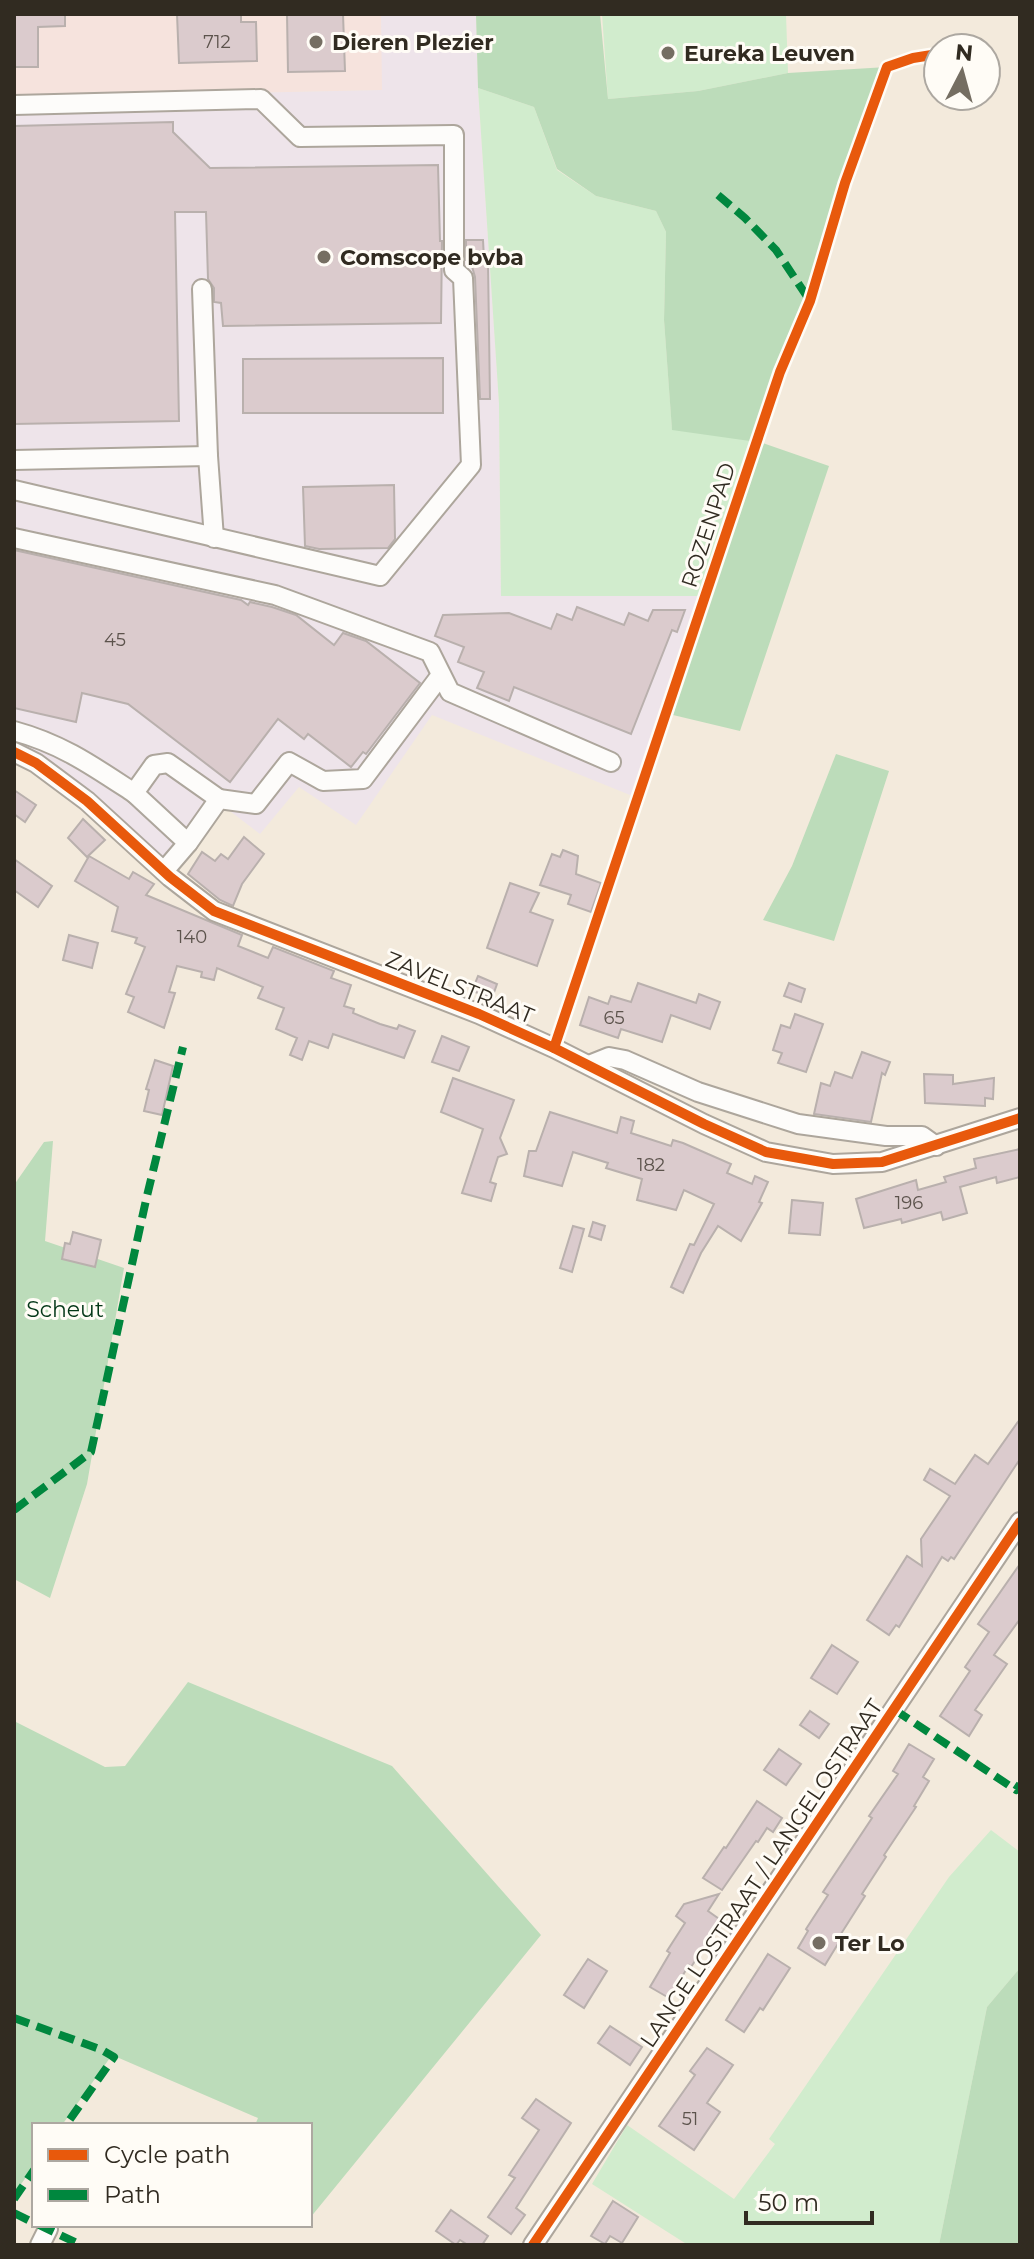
<svg xmlns="http://www.w3.org/2000/svg" width="1034" height="2259" font-family="Montserrat,sans-serif">
  <style>
    .commercial { fill: #f6e3dd }
    .industrial { fill: #eee4ea }
    .green { fill: #d1eccd }
    .forest { fill: #bcdcba }
    .building { fill: #dbcbcd; stroke: #b9b0ad; stroke-width: 2 }
    .lines { fill: none; stroke-linecap: round; stroke-linejoin: round }
    .minor-casing { stroke: #ada69c; stroke-width: 22 }
    .minor { stroke: #fdfcfa; stroke-width: 18 }
    .quiet { stroke: #00873e; stroke-width: 8; stroke-dasharray: 16 8; stroke-linecap: butt }
    .cycleway-casing { stroke: #fffcf6; stroke-width: 15 }
    .cycleway { stroke: #e8590c; stroke-width: 10 }
    .poi-dot { fill: #756e62; stroke: #fffcf6; stroke-width: 3 }
    .labels { text-anchor: middle; stroke-width: 6; stroke-linejoin: round; paint-order: stroke }
    .number-label { font-size: 18px; fill: #5c534c }
    .poi-label { font-size: 22px; font-weight: bold; fill: #312b21; stroke: #fffcf6; text-anchor: start }
    .street-label { font-size: 22px; fill: #312b21; stroke: #fffcf6 }
    .park-label { font-size: 22px; fill: #033717; stroke: #fffcf6 }
  </style>
  <rect width="100%" height="100%" fill="#f3eadc"/>
  <polygon class="commercial" points="14,14 381,14 383,90 14,98"/>
  <polygon class="industrial" points="381,14 476,14 478,88 499,403 501,596 708,596 635,797 432,715 356,825 299,787 260,834 226,808 170,877 14,752 14,98 382,90"/>
  <g class="green">
    <polygon points="602,14 786,14 788,73 698,91 608,99"/>
    <polygon points="478,88 534,107 557,170 596,196 656,211 666,232 664,320 672,429 757,441 728,525 708,596 501,596 499,403"/>
    <polygon points="991,1830 1020,1852 1020,1968 987,2007 939,2245 688,2245 592,2184 627,2125 734,2199 775,2144 769,2139 949,1877"/>
  </g>
  <g class="forest">
    <polygon points="476,14 600,14 608,99 698,91 788,73 887,67 810,301 757,441 829,466 740,731 673,715 728,525 757,442 672,430 664,320 666,232 656,211 596,196 557,169 534,107 478,88"/>
    <polygon points="836,754 889,771 834,941 763,920 792,866"/>
    <polygon points="53,1141 45,1241 124,1268 87,1484 50,1598 14,1579 14,1185 44,1142"/>
    <polygon points="188,1682 392,1766 541,1935 310,2218 310,2125 255,2125 258,2118 112,2055 62,2125 34,2125 34,2166 14,2194 14,1721 105,1767 125,1766"/>
    <polygon points="1020,1968 1020,2245 939,2245 987,2007"/>
  </g>
  <g class="building">
    <polygon points="14,14 65,14 65,26 38,27 38,67 14,67"/>
    <polygon points="177,14 241,14 241,22 256,22 257,61 179,63"/>
    <polygon points="287,14 343,14 345,71 288,72"/>
    <polygon points="173,122 173,132 210,168 438,165 440,241 442,241 441,323 223,326 221,303 214,302 214,288 208,279 206,212 175,212 179,421 14,424 14,126"/>
    <polygon points="466,240 483,240 484,259 466,260"/>
    <polygon points="471,263 488,263 490,399 480,399 475,277"/>
    <polygon points="443,358 443,413 243,413 243,359"/>
    <polygon points="394,485 395,539 388,548 319,549 305,546 303,487"/>
    <polygon points="14,550 241,600 248,605 250,602 272,607 296,615 334,645 343,633 366,641 420,683 366,754 363,752 351,767 308,734 304,739 278,719 230,782 128,704 82,693 76,722 14,708"/>
    <polygon points="577,607 624,625 629,613 648,621 653,610 685,610 677,632 672,630 631,734 514,687 509,701 477,688 484,672 458,662 464,647 435,636 443,615 509,613 551,629 557,614 572,620"/>
    <polygon points="14,790 36,805 25,822 14,814"/>
    <polygon points="83,819 105,840 87,857 68,838"/>
    <polygon points="244,837 264,854 242,884 233,906 220,900 188,874 202,852 215,861 221,854 228,859"/>
    <polygon points="563,850 578,856 576,874 601,883 591,912 568,904 571,895 540,885 552,854 560,857"/>
    <polygon points="89,856 129,879 133,872 154,884 146,895 242,935 238,946 268,958 273,947 334,971 331,978 351,985 344,1006 354,1009 353,1013 380,1024 397,1029 399,1025 415,1031 404,1058 333,1034 328,1048 309,1041 302,1060 290,1055 297,1038 276,1029 284,1008 258,998 263,987 217,968 214,980 201,977 202,972 177,966 169,992 175,993 164,1028 128,1012 134,997 126,994 145,947 135,943 137,938 112,931 118,907 75,881"/>
    <polygon points="14,859 52,886 38,907 14,890"/>
    <polygon points="510,883 539,893 530,912 553,920 537,966 487,948"/>
    <polygon points="69,935 98,943 92,968 63,960"/>
    <polygon points="478,976 497,984 492,998 472,991"/>
    <polygon points="638,983 696,1003 699,994 720,1002 710,1029 671,1015 662,1042 621,1029 618,1038 580,1025 589,997 608,1004 611,996 631,1002"/>
    <polygon points="789,983 805,989 801,1002 784,996"/>
    <polygon points="795,1014 823,1024 806,1072 778,1063 782,1053 773,1050 781,1025 790,1028"/>
    <polygon points="442,1036 469,1047 459,1071 432,1062"/>
    <polygon points="862,1052 890,1062 885,1075 882,1073 871,1122 814,1114 821,1083 830,1086 835,1072 852,1078"/>
    <polygon points="155,1060 173,1066 162,1115 144,1111 149,1090 146,1089"/>
    <polygon points="924,1074 953,1075 953,1084 994,1078 993,1099 985,1098 985,1106 925,1103"/>
    <polygon points="453,1078 514,1100 500,1138 507,1154 498,1157 490,1182 496,1184 491,1201 462,1193 483,1129 441,1112"/>
    <polygon points="550,1112 617,1133 621,1117 634,1121 631,1133 671,1146 673,1140 683,1143 731,1164 727,1173 752,1184 755,1176 768,1182 759,1202 762,1203 741,1241 718,1226 701,1253 683,1293 671,1287 690,1244 694,1245 714,1204 684,1190 676,1210 637,1200 642,1179 606,1168 608,1163 573,1152 562,1186 524,1176 529,1151 536,1151"/>
    <polygon points="1020,1149 1020,1177 997,1183 996,1177 960,1187 967,1213 943,1220 941,1212 902,1223 901,1219 864,1228 856,1199 916,1180 918,1190 946,1182 944,1177 976,1168 974,1159"/>
    <polygon points="792,1200 823,1203 820,1235 789,1233"/>
    <polygon points="593,1222 605,1226 601,1240 589,1236"/>
    <polygon points="573,1226 584,1229 572,1272 560,1268"/>
    <polygon points="73,1232 101,1240 95,1267 62,1259 65,1243 70,1244"/>
    <polygon points="1020,1419 1020,1459 954,1559 951,1557 948,1561 942,1557 899,1627 896,1625 889,1635 867,1620 907,1556 922,1566 921,1539 950,1496 924,1480 930,1469 955,1484 975,1455 988,1464"/>
    <polygon points="1020,1564 1020,1619 994,1655 1007,1664 975,1710 982,1715 969,1736 940,1716 970,1671 965,1667 989,1632 978,1624"/>
    <polygon points="832,1645 858,1662 837,1694 811,1678"/>
    <polygon points="810,1711 829,1724 819,1738 800,1725"/>
    <polygon points="909,1744 934,1759 923,1777 929,1781 914,1806 916,1807 884,1855 886,1857 862,1894 865,1896 839,1937 841,1939 825,1965 798,1948 808,1931 806,1929 828,1895 823,1892 872,1818 869,1816 898,1774 893,1771"/>
    <polygon points="779,1749 801,1764 786,1785 764,1770"/>
    <polygon points="757,1801 782,1818 773,1832 767,1828 758,1842 756,1841 722,1890 703,1878 724,1847 726,1848"/>
    <polygon points="719,1894 708,1911 722,1921 691,1967 689,1965 669,1998 650,1987 670,1953 667,1951 685,1923 676,1916 684,1904"/>
    <polygon points="768,1954 790,1968 763,2010 760,2008 744,2032 726,2020"/>
    <polygon points="588,1959 607,1971 584,2008 564,1995"/>
    <polygon points="610,2026 642,2047 630,2065 598,2043"/>
    <polygon points="707,2048 733,2065 707,2103 720,2112 694,2150 659,2126 695,2075 690,2071"/>
    <polygon points="536,2099 571,2123 516,2208 525,2215 511,2234 488,2217 515,2178 509,2175 539,2130 522,2118"/>
    <polygon points="613,2201 638,2217 622,2243 610,2236 605,2244 591,2236"/>
    <polygon points="451,2210 488,2236 482,2245 468,2245 460,2240 456,2245 436,2231"/>
  </g>
  <g class="lines">
    <g class="minor-casing">
      <g id="minor">
        <polyline points="14,105 261,99 300,137 454,135 454,270 463,278 471,465 380,576 14,490"/>
        <polyline points="202,289 208,456 214,538"/>
        <polyline points="14,460 208,456"/>
        <polyline points="14,538 275,595 430,652 450,692 611,762"/>
        <path d="M14 731C62 744 93 766 134 793"/>
        <polyline points="14,752 36,763 87,801 170,877 214,911 479,1014 554,1048 704,1124 766,1152 833,1164 882,1162 1020,1118"/>
        <polyline points="188,843 134,793 154,765 168,763 219,799"/>
        <polyline points="164,871 188,843 219,799 256,804 289,762 323,781 363,779 441,675"/>
        <polyline points="589,1065 609,1057 625,1060 698,1092 798,1124 886,1136 922,1136 936,1146"/>
        <polyline points="40,2245 48,2229"/>
        <polyline points="533,2245 1020,1522"/>
      </g>
    </g>
    <use href="#minor" class="minor"/>
    <g class="quiet">
      <polyline points="718,195 745,218 776,250 810,301"/>
      <polyline points="14,1510 91,1452 146,1200 183,1047"/>
      <polyline points="895,1710 1016,1790 1020,1784"/>
      <polyline points="14,2018 102,2050 114,2057 66,2125"/>
      <polyline points="14,2199 34,2170"/>
      <polyline points="14,2213 34,2223"/>
      <polyline points="39,2225 81,2245"/>
    </g>
    <g class="cycleway-casing">
      <g id="cycleway">
        <polyline points="14,752 36,763 87,801 170,877 214,911 479,1014 554,1048 704,1124 766,1152 833,1164 882,1162 1020,1118"/>
        <polyline points="554,1048 780,372 810,301 845,183 887,67 913,58 938,54"/>
        <polyline points="533,2245 1020,1522"/>
      </g>
    </g>
    <use href="#cycleway" class="cycleway"/>
  </g>
  <g class="poi-dot">
    <circle cx="316" cy="42" r="8"/>
    <circle cx="668" cy="53" r="8"/>
    <circle cx="324" cy="257" r="8"/>
    <circle cx="819" cy="1943" r="8"/>
  </g>
  <g class="labels">
    <g class="number-label">
      <text x="217" y="48">712</text>
      <text x="115" y="646">45</text>
      <text x="192" y="943">140</text>
      <text x="614" y="1024">65</text>
      <text x="651" y="1171">182</text>
      <text x="909" y="1209">196</text>
      <text x="690" y="2125">51</text>
    </g>
    <g class="poi-label">
      <text x="332" y="50">Dieren Plezier</text>
      <text x="684" y="61">Eureka Leuven</text>
      <text x="340" y="265">Comscope bvba</text>
      <text x="835" y="1951">Ter Lo</text>
    </g>
    <g class="street-label">
      <text transform="translate(708 525) rotate(-72)" y="8">ROZENPAD</text>
      <text transform="translate(460 987) rotate(22)" y="8">ZAVELSTRAAT</text>
      <text transform="translate(761 1873) rotate(-56)" y="8">LANGE LOSTRAAT / LANGELOSTRAAT</text>
    </g>
    <g class="park-label">
      <text x="65" y="1317">Scheut</text>
    </g>
  </g>
  <rect width="1034" height="2259" fill="none" stroke="#312b21" stroke-width="32"/>
  <rect x="32" y="2123" width="280" height="104" fill="#fffcf6" stroke="#ada8a1" stroke-width="2"/>
  <rect x="48" y="2149" width="40" height="12" fill="#e8590c" stroke="#ada8a1" stroke-width="2"/>
  <text x="104" y="2163" font-size="24" fill="#312b21">Cycle path</text>
  <rect x="48" y="2189" width="40" height="12" fill="#00873e" stroke="#ada8a1" stroke-width="2"/>
  <text x="104" y="2203" font-size="24" fill="#312b21">Path</text>
  <g transform="translate(962 72) rotate(6)"><circle r="38" fill="#fffcf6" stroke="#ada8a1" stroke-width="2"/>
  <path d="M0-6L14 30L0 20L-14 30Z" fill="#756e62"/>
  <text y="-12" font-size="22" font-weight="bold" text-anchor="middle" fill="#312b21">N</text>
  </g>
  <path d="M746 2211v12h126v-12" fill="none" stroke="#312b21" stroke-width="4"/>
  <text x="758" y="2211" font-size="24" fill="#312b21" stroke="#fffcf6" stroke-width="6" paint-order="stroke">50 m</text>
</svg>
